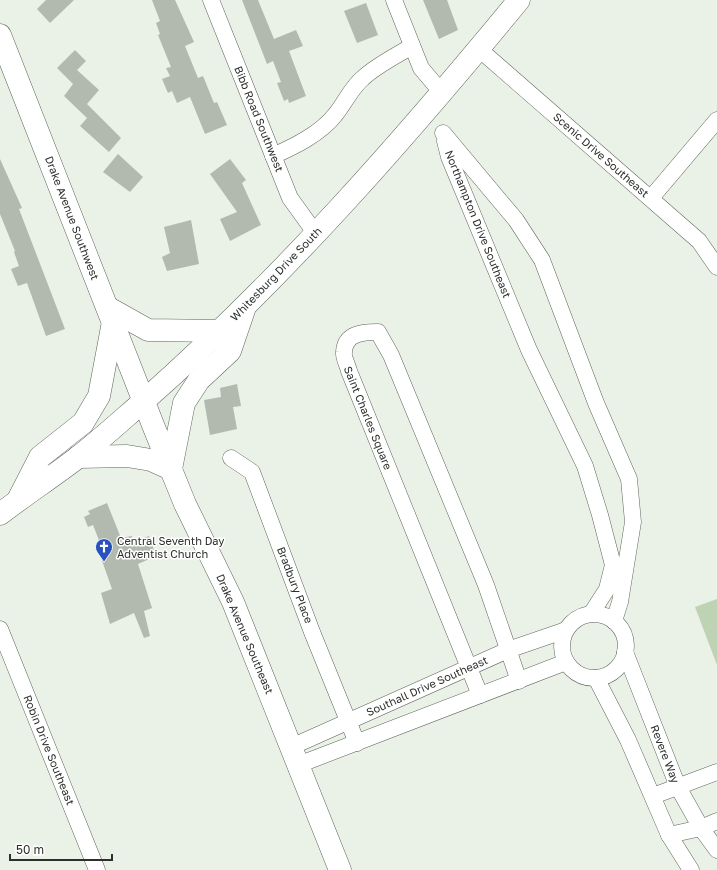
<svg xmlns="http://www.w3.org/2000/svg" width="717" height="870" font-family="'Golos Text',sans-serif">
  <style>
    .green { fill: #bed3b4 }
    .building { fill: #b2b9af }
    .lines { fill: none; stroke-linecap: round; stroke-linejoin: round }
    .street-casing { stroke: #5f665c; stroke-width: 17 }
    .secondary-casing { stroke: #5f665c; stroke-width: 23 }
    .street { stroke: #fff; stroke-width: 16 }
    .secondary { stroke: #fff; stroke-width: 22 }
    .labels { text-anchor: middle; stroke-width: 3; stroke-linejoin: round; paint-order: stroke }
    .street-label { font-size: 11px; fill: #2c2f2b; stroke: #fff }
    .poi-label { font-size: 11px; fill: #2c2f2b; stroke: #fff; text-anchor: start }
  </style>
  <rect width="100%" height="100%" fill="#eaf1e6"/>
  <polygon class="green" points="717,599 717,665 695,607"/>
  <g class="building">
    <polygon points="46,0 74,0 50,23 37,9"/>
    <polygon points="152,0 175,0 194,42 185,46 198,78 203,76 214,103 217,102 227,125 205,134 190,97 177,103 172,91 168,93 162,79 170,76 166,68 171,67 158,35 160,34 156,23 160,21"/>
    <polygon points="242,0 258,0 274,39 296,30 303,46 289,51 306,96 289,103 288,99 284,101 277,83 281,82 273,61 267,64"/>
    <polygon points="423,0 447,0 458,30 439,39"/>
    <polygon points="366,3 378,35 357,43 344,11"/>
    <polygon points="75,50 86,61 77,70 99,90 87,104 121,138 109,152 80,126 87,118 64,96 73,84 57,68"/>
    <polygon points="118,154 143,177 130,192 103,172"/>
    <polygon points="0,159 22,208 19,209 65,329 46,336 27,283 18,286 11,269 19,266 14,252 15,251 0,214"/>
    <polygon points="230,159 246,180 242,183 261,225 230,241 220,219 237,212 210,174"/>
    <polygon points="191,220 199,264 167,271 162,257 170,253 164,227"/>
    <polygon points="237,384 241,406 233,407 237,429 210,435 204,400 221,397 220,388"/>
    <polygon points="107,503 121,538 132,536 133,542 149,536 156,556 138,564 152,608 144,611 150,636 144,638 134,613 110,624 101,593 112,589 100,555 104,553 93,525 88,527 84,517 90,514 88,511"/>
  </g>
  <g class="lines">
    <g class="street-casing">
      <g id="street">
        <polyline points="211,0 290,198 316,234"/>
        <polyline points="394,0 421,68 442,93"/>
        <polyline points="479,49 699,241 717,267"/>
        <polyline points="443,133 516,220 542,260 596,403 629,479 633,522 620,602 614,621"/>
        <polyline points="445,141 449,157 529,350 585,466 600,515 613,565 607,589 591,614"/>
        <path d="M273 156C295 146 320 134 335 115 345 103 351 88 363 78 377 65 396 56 412 46"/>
        <polyline points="651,198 717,120"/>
        <polyline points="231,458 252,472 312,632 357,743"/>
        <circle cx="594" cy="646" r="32"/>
        <polyline points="0,629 97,870"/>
        <polyline points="625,652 678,787 701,828 717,850"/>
        <polyline points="596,678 628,740 669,835 691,870"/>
        <path d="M480 695 349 371C348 366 343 357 344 352 345 333 363 332 378 332L391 355 486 585 519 681"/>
        <polyline points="291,747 508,650 566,630"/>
        <polyline points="298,765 566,662"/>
        <polyline points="653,796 717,772"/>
        <polyline points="669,835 701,828 717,821"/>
      </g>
    </g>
    <g class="secondary-casing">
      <g id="secondary">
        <polyline points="0,35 155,430 185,504 233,602 340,870"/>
        <polyline points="107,307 148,330 219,331"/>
        <polyline points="78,457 127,456 151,460 171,469 184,403 199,380 230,351 244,310"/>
        <polyline points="19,498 40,457 83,423 99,396 113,322"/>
        <path d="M0 514C25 495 52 477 77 458 100 440 123 419 145 400 282 279 403 141 519 0"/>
      </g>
    </g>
    <use href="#street" class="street"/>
    <use href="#secondary" class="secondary"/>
  </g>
  <defs>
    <g id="church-pin" transform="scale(0.9)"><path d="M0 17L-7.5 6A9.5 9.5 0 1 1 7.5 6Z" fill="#2851bf" stroke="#fff"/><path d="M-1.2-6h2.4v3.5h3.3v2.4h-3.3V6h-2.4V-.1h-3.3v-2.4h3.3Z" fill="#fff"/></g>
  </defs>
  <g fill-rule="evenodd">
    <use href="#church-pin" x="104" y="547"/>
  </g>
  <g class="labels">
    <g class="street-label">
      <text transform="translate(259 119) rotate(68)" y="4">Bibb Road Southwest</text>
      <text transform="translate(601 155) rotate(41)" y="4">Scenic Drive Southeast</text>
      <text transform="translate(72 218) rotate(69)" y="4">Drake Avenue Southwest</text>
      <text transform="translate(478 224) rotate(68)" y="4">Northampton Drive Southeast</text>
      <text transform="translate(276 274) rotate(-46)" y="4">Whitesburg Drive South</text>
      <text transform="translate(368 418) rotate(68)" y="4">Saint Charles Square</text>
      <text transform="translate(295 585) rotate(69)" y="4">Bradbury Place</text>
      <text transform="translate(245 634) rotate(67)" y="4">Drake Avenue Southeast</text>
      <text transform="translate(427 686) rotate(-24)" y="4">Southall Drive Southeast</text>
      <text transform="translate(49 750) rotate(68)" y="4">Robin Drive Southeast</text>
      <text transform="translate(665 754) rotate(69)" y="4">Revere Way</text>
    </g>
    <g class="poi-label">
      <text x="117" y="545">Central Seventh Day<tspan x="117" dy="13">Adventist Church</tspan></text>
    </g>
  </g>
  <path d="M10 854v6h102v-6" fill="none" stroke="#2c2f2b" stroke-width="2"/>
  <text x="16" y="854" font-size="12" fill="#2c2f2b" stroke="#ffffff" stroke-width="3" paint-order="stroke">50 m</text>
</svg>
